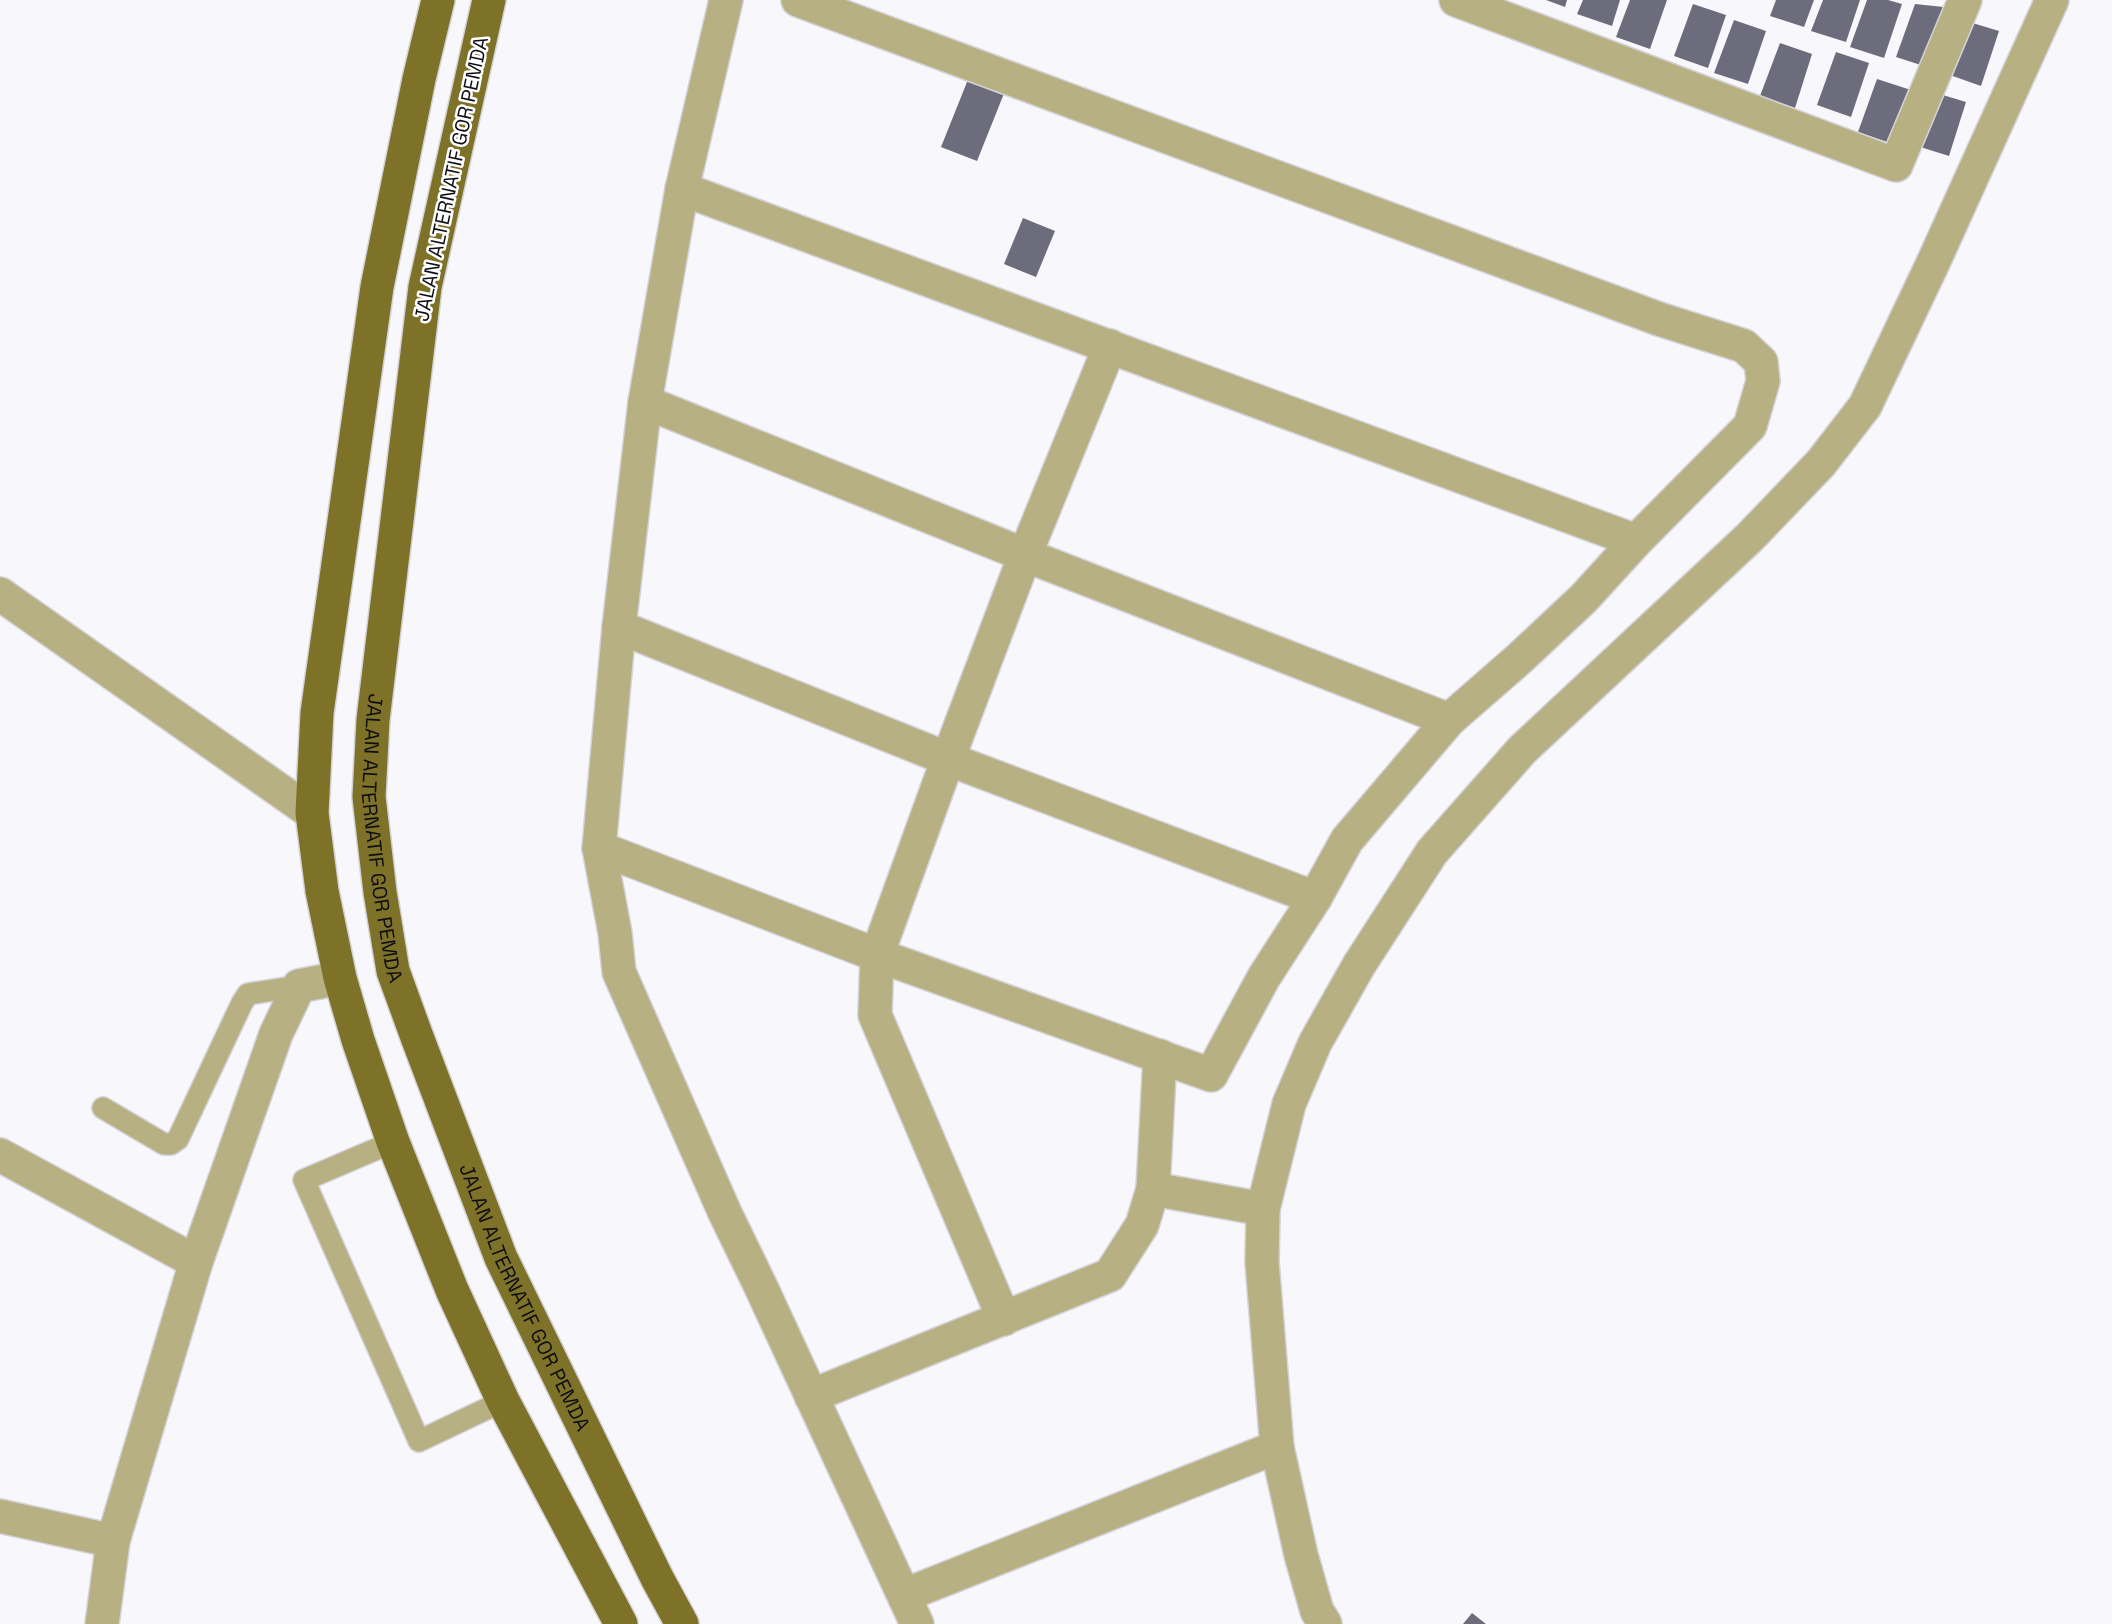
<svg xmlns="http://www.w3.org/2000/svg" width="2112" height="1624" font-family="'Space Grotesk',sans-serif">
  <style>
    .building { fill: #6d6c7d }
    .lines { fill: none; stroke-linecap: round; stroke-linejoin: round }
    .service-casing { stroke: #d3d2d7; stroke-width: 24 }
    .minor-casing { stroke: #d3d2d7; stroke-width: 36 }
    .primary-casing { stroke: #d3d2d7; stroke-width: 36 }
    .service { stroke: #b7b082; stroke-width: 21 }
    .minor { stroke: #b7b082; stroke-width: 33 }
    .primary { stroke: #7e7228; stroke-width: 33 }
    .labels { text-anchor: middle; stroke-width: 5; stroke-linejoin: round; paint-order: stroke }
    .street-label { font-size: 20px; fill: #0e0d14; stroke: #fff }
  </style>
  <rect width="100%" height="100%" fill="#f8f8fc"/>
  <g class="building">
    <polygon points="1546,0 1567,0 1565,7"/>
    <polygon points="1583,0 1620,0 1612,26 1577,14"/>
    <polygon points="1630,0 1667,0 1650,49 1616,37"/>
    <polygon points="1776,0 1814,0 1804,27 1770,16"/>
    <polygon points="1823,0 1860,0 1846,42 1811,31"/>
    <polygon points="1867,0 1888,0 1902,4 1884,58 1850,47"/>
    <polygon points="1693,4 1726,15 1708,68 1674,56"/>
    <polygon points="1915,4 1944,7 1948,15 1930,68 1896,57"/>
    <polygon points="1734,20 1766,31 1748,84 1714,73"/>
    <polygon points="1966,21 1999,31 1981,86 1947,74"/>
    <polygon points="1780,43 1812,54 1795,108 1760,96"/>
    <polygon points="1836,52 1869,63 1851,117 1817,105"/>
    <polygon points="973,67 1009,81 977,161 941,147"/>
    <polygon points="1877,79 1911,90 1893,144 1858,132"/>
    <polygon points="1933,92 1966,102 1949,156 1914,145"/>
    <polygon points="1023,218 1055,231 1036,277 1004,264"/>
    <polygon points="1472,1613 1486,1624 1463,1624"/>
  </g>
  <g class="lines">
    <g class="service-casing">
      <g id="service">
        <polyline points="103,1108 164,1144 171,1144 178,1139 242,1003 248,994 299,986"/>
        <polyline points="393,1142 304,1180 419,1441 503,1401"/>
      </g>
    </g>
    <g class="minor-casing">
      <g id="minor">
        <polyline points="726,0 682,189 645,402 619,627 599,848 615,933 619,972 725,1213 760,1285 917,1624"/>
        <polyline points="1456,0 1896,165 1965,0"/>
        <polyline points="682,189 1636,541"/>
        <polyline points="645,402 1025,555 1449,720"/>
        <polyline points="0,594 312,813"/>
        <polyline points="619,627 948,759 1315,898"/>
        <polyline points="599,848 877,955 1211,1075 1264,977 1315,898 1347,840 1449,720 1520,658 1584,598 1636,541 1750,426 1763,381 1761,362 1744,346 1659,319 798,0"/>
        <polyline points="0,1155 196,1262"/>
        <polyline points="1153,1189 1160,1056"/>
        <polyline points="1004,1319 875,1015 877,955 948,759 1025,555 1110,346"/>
        <polyline points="811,1396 1110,1275 1142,1225 1153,1189 1263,1209"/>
        <polyline points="0,1516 113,1541"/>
        <polyline points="905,1595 1277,1447"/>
        <polyline points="102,1624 113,1541 196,1262 276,1034 299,986 340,978"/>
        <polyline points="1325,1624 1317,1611 1301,1555 1277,1447 1262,1262 1263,1209 1289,1104 1315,1043 1359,965 1432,852 1522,750 1750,537 1821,463 1865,406 1933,263 2052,0"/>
      </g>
    </g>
    <g class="primary-casing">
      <g id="primary">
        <polyline points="438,0 419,79 377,287 317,713 312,813 322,891 340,978 358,1040 393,1142 452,1290 503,1401 621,1624"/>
        <path id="s1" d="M489 0 425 287 373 720 369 797 380 892 393 971 417 1037 501 1258 657 1578 682 1624"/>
      </g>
    </g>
    <use href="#service" class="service"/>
    <use href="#minor" class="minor"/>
    <use href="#primary" class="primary"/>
  </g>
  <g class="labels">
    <g class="street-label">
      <text transform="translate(451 179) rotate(-78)" y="7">JALAN ALTERNATIF GOR PEMDA</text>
      <text dy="7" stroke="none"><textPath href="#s1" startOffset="849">JALAN ALTERNATIF GOR PEMDA</textPath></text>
      <text dy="7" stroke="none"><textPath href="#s1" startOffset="1335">JALAN ALTERNATIF GOR PEMDA</textPath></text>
    </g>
  </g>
</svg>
